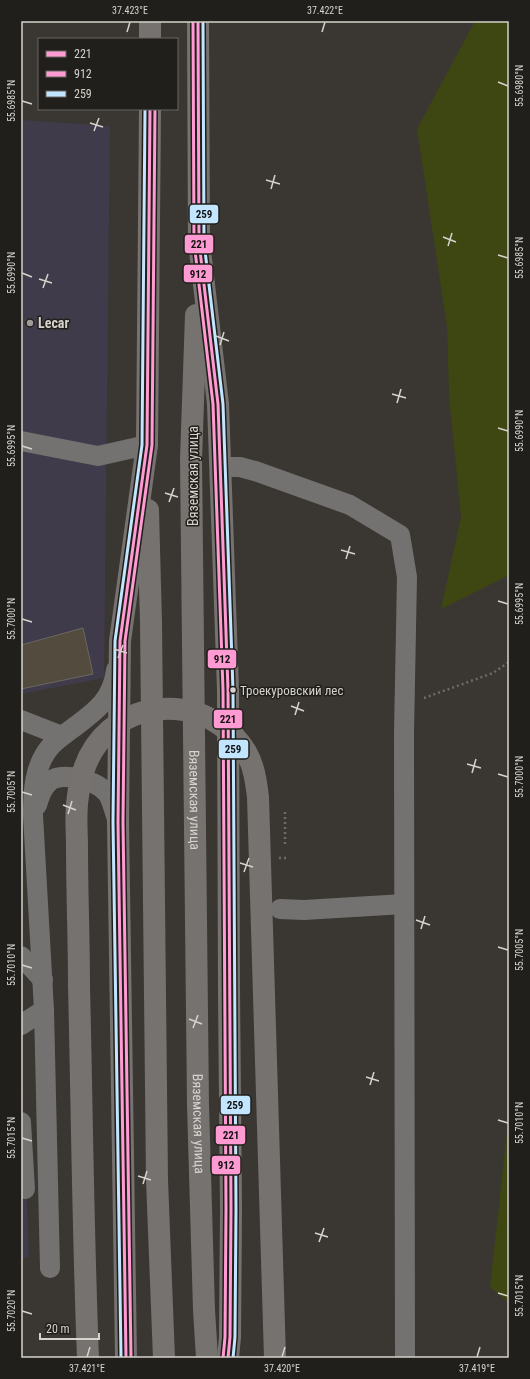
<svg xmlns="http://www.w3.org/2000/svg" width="530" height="1379" font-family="'Roboto Condensed',sans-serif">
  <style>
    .industrial { fill: #403b4a }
    .green { fill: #3e4612 }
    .building { fill: #534b3e; stroke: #6a6764 }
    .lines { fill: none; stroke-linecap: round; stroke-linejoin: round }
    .path { stroke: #6d6b68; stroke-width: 2.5; stroke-dasharray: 2 3; stroke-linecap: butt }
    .minor { stroke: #747270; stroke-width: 20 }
    .major { stroke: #76726f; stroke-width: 22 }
    .bus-1-casing { stroke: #211f1b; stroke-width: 6 }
    .bus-2-casing { stroke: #211f1b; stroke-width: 6 }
    .bus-3-casing { stroke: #211f1b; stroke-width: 6 }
    .bus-1 { stroke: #ff9ad2; stroke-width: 3 }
    .bus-2 { stroke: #ff9ad2; stroke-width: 3 }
    .bus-3 { stroke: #c2e6ff; stroke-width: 3 }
    .ticks { fill: none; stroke: #d6d2cc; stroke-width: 1.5 }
    .poi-dot { fill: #9f9b96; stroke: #211f1b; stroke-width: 1.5 }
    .bus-dot { fill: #d6d2cc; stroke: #211f1b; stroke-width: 1.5 }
    .labels { text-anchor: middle; stroke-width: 3; stroke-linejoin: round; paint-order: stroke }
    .bus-label { font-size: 13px; fill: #d6d2cc; stroke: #211f1b; text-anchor: start }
    .poi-label { font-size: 14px; font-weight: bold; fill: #d6d2cc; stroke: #211f1b; text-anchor: start }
    .street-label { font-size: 14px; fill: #d6d2cc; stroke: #211f1b }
    .line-badge { stroke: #211f1b; stroke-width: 1.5 }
    .pale-badge-label { font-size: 11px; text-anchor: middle; font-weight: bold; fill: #111 }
    .neatline { fill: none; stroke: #d6d2cc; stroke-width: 1.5 }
    .ticks-label { font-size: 10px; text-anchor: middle; fill: #d6d2cc }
  </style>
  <rect width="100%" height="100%" fill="#3a3632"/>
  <g class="industrial">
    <polygon points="21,120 110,126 104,678 21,694"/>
    <polygon points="21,1052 29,1257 21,1259"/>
  </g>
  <g class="green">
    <polygon points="475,21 509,21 509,575 441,609 461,517 449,396 447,327 417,129"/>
    <polygon points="509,1113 509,1303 490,1287"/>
  </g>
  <polygon class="building" points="83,628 93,674 21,689 21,645"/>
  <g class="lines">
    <g class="path">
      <polyline points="424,698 493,673 509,662"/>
      <polyline points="285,812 285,845"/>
      <polyline points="279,858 286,858"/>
    </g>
    <g class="minor">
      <polyline points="21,441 98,456 147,445"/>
      <polyline points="220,467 240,467 255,471 350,505 400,535 407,577 404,733 405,1358"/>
      <polyline points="21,720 62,736"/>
      <path d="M37 805C40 796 42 788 50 781 63 771 97 781 107 793 112 800 114 811 117 819"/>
      <polyline points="280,909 304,910 404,904"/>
      <polyline points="21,956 43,980"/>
      <polyline points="21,1025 44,1010"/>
      <polyline points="21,1122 25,1189"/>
      <path d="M50 1268 44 1010 33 815C33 791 34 766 50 747 55 741 62 736 69 731 93 713 112 702 116 670"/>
    </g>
    <g class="major">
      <polyline points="198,21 199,242 218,404 228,690 229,990 231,1209 230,1337 228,1358"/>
      <polyline points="150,39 150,21"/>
      <path id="s1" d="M196 315 191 459 198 1105 204 1310 207 1358"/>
      <polyline points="148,510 151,623 157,1180 164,1358"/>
      <path d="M88 1358C83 1234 82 1110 79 986 79 940 77 893 77 847 77 830 75 813 78 796 81 771 90 747 110 730 151 694 218 705 246 752 254 766 256 781 258 797L275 1358"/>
      <polyline points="126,1358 118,822 120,641 147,445 150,109"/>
    </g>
    <g class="bus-1-casing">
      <g id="bus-1">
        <polyline points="198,21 199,242 218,404 228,690 231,1209 230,1337 228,1358"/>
        <polyline points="126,1358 118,822 120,641 147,445 150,109"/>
      </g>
    </g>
    <g class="bus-2-casing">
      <g id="bus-2">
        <polyline points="193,21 194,242 213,404 223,690 226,1209 225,1337 223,1358"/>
        <polyline points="131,1358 123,822 125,641 152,445 155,109"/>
      </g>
    </g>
    <g class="bus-3-casing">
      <g id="bus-3">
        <polyline points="203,21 204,242 223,404 233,690 236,1209 235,1337 233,1358"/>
        <polyline points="121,1358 113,822 115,641 142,445 145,109"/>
      </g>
    </g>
    <use href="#bus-1" class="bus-1"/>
    <use href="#bus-2" class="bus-2"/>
    <use href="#bus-3" class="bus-3"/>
  </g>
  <path class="ticks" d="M127 32 130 22M322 32 325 22M498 82 508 86M22 101 32 104M90 123 103 127M94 131 99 118M266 180 280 184M271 189 275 175M443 237 456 242M448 246 452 233M498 255 508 258M22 273 32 277M39 279 52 283M43 288 48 274M216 336 229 341M220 345 224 332M392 394 406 398M397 403 401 389M498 428 508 431M22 446 32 449M165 493 178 497M169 502 174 488M341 550 355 554M346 559 350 546M498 601 508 604M22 619 32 622M114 649 127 653M118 658 123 645M291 706 304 711M295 715 299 702M467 764 481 768M472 773 476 759M498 774 508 777M22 792 32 795M63 805 76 810M68 814 72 801M240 863 253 867M244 872 249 858M416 920 430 925M421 929 425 916M498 947 508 950M22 965 32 968M189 1019 202 1024M193 1028 198 1015M366 1077 379 1081M370 1085 374 1072M498 1120 508 1123M22 1138 32 1141M138 1176 151 1180M143 1184 147 1171M315 1233 328 1237M319 1242 324 1228M498 1293 508 1296M22 1311 32 1314M87 1357 90 1347M282 1357 285 1347M477 1357 480 1347"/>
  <circle class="poi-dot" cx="30" cy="323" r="4"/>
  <circle class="bus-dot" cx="233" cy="690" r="3.5"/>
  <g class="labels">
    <g class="bus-label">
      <text x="240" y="695">Троекуровский лес</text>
    </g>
    <g class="poi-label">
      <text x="38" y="328">Lecar</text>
    </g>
    <g class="street-label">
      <text transform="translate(193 476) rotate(-90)" y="5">Вяземская улица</text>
      <text dy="5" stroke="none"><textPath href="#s1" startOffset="485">Вяземская улица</textPath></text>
      <text dy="5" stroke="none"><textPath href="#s1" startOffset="809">Вяземская улица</textPath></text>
    </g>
  </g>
  <g class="line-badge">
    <rect x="189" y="204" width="30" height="20" rx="4" fill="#c2e6ff"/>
    <rect x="184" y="234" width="30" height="20" rx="4" fill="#ff9ad2"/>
    <rect x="183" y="264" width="30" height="19" rx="4" fill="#ff9ad2"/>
    <rect x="207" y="649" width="30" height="20" rx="4" fill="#ff9ad2"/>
    <rect x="213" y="709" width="30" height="20" rx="4" fill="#ff9ad2"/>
    <rect x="218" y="739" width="31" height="20" rx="4" fill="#c2e6ff"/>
    <rect x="220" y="1095" width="31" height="20" rx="4" fill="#c2e6ff"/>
    <rect x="215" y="1125" width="31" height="20" rx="4" fill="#ff9ad2"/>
    <rect x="211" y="1155" width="30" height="20" rx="4" fill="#ff9ad2"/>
  </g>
  <g class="pale-badge-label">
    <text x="204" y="218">259</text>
    <text x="199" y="248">221</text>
    <text x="198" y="278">912</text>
    <text x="222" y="663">912</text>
    <text x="228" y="723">221</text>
    <text x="233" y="753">259</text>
    <text x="235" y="1109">259</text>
    <text x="231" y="1139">221</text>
    <text x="226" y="1169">912</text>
  </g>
  <rect width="530" height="1379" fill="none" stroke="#211f1b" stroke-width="44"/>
  <rect x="38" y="38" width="140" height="72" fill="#211f1b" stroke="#696762"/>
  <rect x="46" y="51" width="20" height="6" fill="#ff9ad2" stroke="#696762"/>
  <text x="74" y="58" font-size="12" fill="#d6d2cc">221</text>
  <rect x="46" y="71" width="20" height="6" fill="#ff9ad2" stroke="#696762"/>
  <text x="74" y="78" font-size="12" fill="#d6d2cc">912</text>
  <rect x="46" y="91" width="20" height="6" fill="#c2e6ff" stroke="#696762"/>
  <text x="74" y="98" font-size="12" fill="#d6d2cc">259</text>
  <path d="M40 1333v6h59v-6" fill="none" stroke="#d6d2cc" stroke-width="2"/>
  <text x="46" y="1333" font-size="12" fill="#d6d2cc" stroke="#211f1b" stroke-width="3" paint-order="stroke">20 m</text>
  <rect x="22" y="22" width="486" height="1335" class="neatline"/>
  <g class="ticks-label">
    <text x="130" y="14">37.423°E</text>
    <text x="325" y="14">37.422°E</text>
    <text transform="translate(519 86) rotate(-90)" y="4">55.6980°N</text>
    <text transform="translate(11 101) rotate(-90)" y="4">55.6985°N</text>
    <text transform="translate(519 258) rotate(-90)" y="4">55.6985°N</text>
    <text transform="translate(11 273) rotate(-90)" y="4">55.6990°N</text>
    <text transform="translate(519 431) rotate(-90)" y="4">55.6990°N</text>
    <text transform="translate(11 446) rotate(-90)" y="4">55.6995°N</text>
    <text transform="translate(519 604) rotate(-90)" y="4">55.6995°N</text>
    <text transform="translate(11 619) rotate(-90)" y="4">55.7000°N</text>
    <text transform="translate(519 777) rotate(-90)" y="4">55.7000°N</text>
    <text transform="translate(11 792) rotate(-90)" y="4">55.7005°N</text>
    <text transform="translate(519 950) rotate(-90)" y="4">55.7005°N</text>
    <text transform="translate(11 965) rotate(-90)" y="4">55.7010°N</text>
    <text transform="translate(519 1123) rotate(-90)" y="4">55.7010°N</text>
    <text transform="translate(11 1138) rotate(-90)" y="4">55.7015°N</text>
    <text transform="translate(519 1296) rotate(-90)" y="4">55.7015°N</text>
    <text transform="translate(11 1311) rotate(-90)" y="4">55.7020°N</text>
    <text x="87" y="1372">37.421°E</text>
    <text x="282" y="1372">37.420°E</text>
    <text x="477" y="1372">37.419°E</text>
  </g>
</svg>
